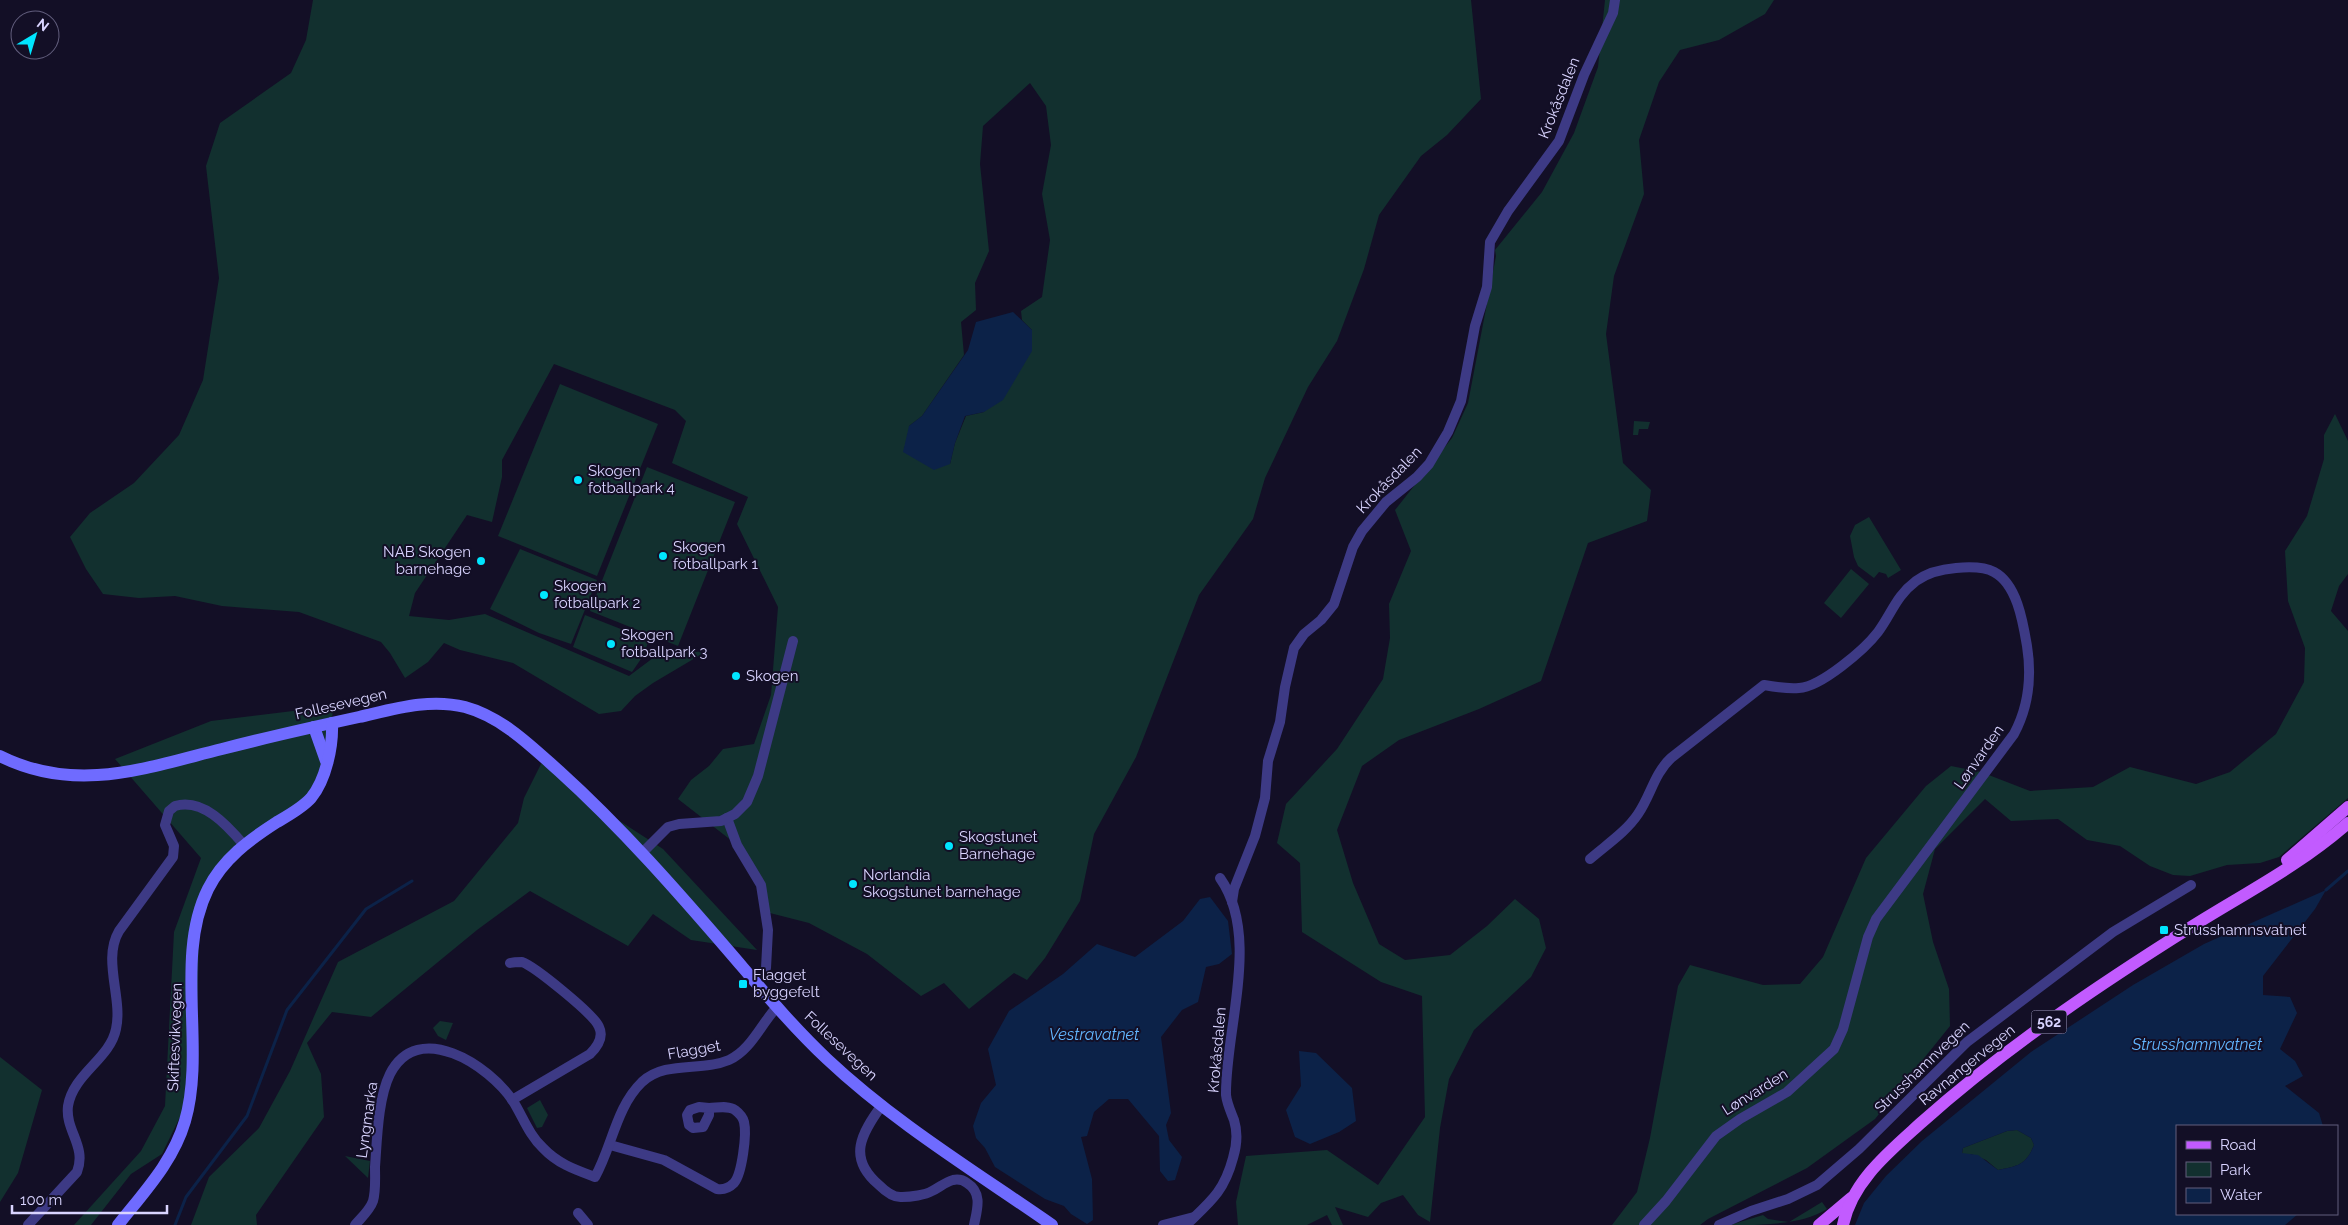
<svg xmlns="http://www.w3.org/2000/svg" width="2348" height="1225" font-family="Raleway,sans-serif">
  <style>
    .green { fill: #12302f; fill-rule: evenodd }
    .water { fill: #0c2248; fill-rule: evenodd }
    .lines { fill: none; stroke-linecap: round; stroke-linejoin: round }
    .stream { stroke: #0c2248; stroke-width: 3 }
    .street { stroke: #3d3a85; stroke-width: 10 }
    .secondary { stroke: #6f6bff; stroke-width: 12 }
    .primary { stroke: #c25bff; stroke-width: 12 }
    .poi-dot { fill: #00e5ff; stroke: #130f26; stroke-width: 2 }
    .labels { text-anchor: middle; stroke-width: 4; stroke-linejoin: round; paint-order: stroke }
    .shield { fill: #130f26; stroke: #9e99be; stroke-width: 1 }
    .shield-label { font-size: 14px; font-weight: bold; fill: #d9d4ff }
    .street-label { font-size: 15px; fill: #d9d4ff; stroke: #130f26 }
    .poi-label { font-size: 15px; fill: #d9d4ff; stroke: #130f26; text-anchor: start }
    .water-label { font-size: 16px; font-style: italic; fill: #62b6ff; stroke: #130f26 }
  </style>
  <rect width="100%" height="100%" fill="#130f26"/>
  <g class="green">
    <path d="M313 0H1471L1481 99 1447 135 1421 156 1379 215 1364 269 1337 341 1308 387 1265 478 1253 519 1199 595 1136 757 1094 834 1080 901 1045 958 1027 980 1014 973 969 1009 944 983 921 996 867 954 809 923 766 912 758 883 732 841 678 799 691 780 709 766 723 749 754 744 771 695 778 607 737 524 748 497 672 463 686 421 675 410 554 364 502 460V477L492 522 467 515 415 593 409 616 449 620 485 614 629 676 657 655 707 651 653 683 635 696 621 711 599 714 513 663 460 650 444 643 428 662 405 678 390 653 381 642 299 612 222 606 175 596 139 598 103 594 86 569 70 537 90 513 134 483 179 435 203 380 219 278 206 166 220 123 291 73 306 40ZM1030 83 1046 106 1051 145 1042 194 1050 240 1042 297 1021 311 1022 320 1032 330 984 412 966 416 955 443 950 464 909 426 922 416 964 355 961 322 976 310 975 283 989 251 980 164 983 126Z"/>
    <polygon points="1605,0 1774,0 1765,14 1719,40 1680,50 1659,82 1639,140 1644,194 1614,276 1606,334 1623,463 1651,490 1647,521 1588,543 1541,681 1479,709 1399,740 1362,766 1337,830 1353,883 1379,944 1405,960 1450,955 1487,926 1515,899 1539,919 1546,948 1531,977 1474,1030 1449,1079 1440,1128 1430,1222 1418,1215 1403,1195 1381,1203 1368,1217 1335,1207 1343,1225 1332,1225 1327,1215 1307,1225 1238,1225 1236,1202 1246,1156 1327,1150 1378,1185 1425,1117 1422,996 1381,982 1302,932 1300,863 1277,843 1286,804 1337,749 1383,679 1390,638 1389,604 1411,551 1395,510 1452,438 1468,403 1496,256 1495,250 1542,192 1574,133 1598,67"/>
    <polygon points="560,384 658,424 597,576 498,536"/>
    <polygon points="2335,414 2348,441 2348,574 2339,586 2331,611 2348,631 2348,798 2279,857 2260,863 2227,865 2190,876 2173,875 2150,866 2120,846 2087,840 2058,819 2011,821 1985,799 1935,849 1923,894 1933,942 1949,989 1950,1026 1875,1119 1807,1168 1708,1219 1700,1225 1612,1225 1637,1192 1650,1138 1678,986 1690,965 1763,985 1800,984 1823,957 1866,858 1926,786 1951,766 1981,772 2030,791 2093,787 2130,767 2196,784 2230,772 2276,734 2304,682 2305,648 2288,601 2285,551 2307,516 2324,459 2324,435"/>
    <polygon points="1634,421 1650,422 1648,429 1639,429 1638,435 1633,435"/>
    <polygon points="647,467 735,502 678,646 590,611"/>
    <polygon points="1869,517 1901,570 1888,578 1886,574 1879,572 1874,578 1858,566 1854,557 1850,536 1855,525"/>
    <polygon points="520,549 597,580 571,644 539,633 490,609"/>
    <polygon points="1851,569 1869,584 1841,618 1824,603"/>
    <polygon points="585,615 649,640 643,656 632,672 573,647"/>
    <polygon points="334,706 318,793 222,865 199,930 196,1084 162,1154 131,1174 91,1225 74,1225 141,1151 165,1106 174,932 201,858 115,759 211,721"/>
    <polygon points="547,752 572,790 663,849 757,950 691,940 653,914 628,946 530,891 477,930 371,1017 332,1012 307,1043 321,1074 324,1117 256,1215 257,1225 191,1225 209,1177 259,1128 290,1071 338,962 454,901 518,823 524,798"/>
    <polygon points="440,1021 453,1023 446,1040 438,1036 433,1028"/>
    <polygon points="0,1057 42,1090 18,1173 0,1202"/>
    <polygon points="540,1100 548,1115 542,1127 537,1128 527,1108"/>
    <path d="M2017 1130 2031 1138 2034 1145C2026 1165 2018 1166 1998 1170L1986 1160 1971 1154H1962L1963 1148 2007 1131Z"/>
    <polygon points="345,1156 370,1161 368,1178"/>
    <path d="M1822 1202 1827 1209C1802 1225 1762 1225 1730 1225L1763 1215 1768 1219 1789 1222Z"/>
  </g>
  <g class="water">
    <polygon points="1013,312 1032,330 1032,351 1003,400 984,412 965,416 955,443 950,464 934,470 903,452 909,426 922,416 968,350 976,322"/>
    <path d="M2326 890 2315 909 2263 976V995L2290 997 2297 1013 2280 1049 2295 1061 2303 1076 2285 1086 2319 1113 2323 1126H2177V1214H2298L2285 1225H1855L1864 1203 1886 1176 1922 1141 2031 1052 2133 985 2204 944ZM2017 1130 2031 1138 2034 1145C2026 1165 2018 1166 1998 1170L1978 1155 1962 1153 1963 1148 2007 1131Z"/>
    <polygon points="1210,897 1228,921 1232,954 1219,964 1206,967 1198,1002 1182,1010 1161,1037 1171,1113 1166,1125 1169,1140 1182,1157 1175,1180 1168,1181 1160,1171 1159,1136 1128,1099 1109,1099 1094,1112 1087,1136 1081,1137 1092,1179 1093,1220 1087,1224 1071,1214 1064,1206 1045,1199 995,1167 985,1148 976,1138 973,1126 981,1103 996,1085 988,1049 1009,1011 1063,974 1097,944 1135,957 1183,921 1200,899"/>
    <polygon points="1299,1051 1316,1053 1352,1088 1356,1121 1339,1132 1310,1144 1295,1137 1286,1110 1301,1086"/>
  </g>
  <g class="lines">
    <g class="stream">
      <polyline points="2326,890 2348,871"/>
      <polyline points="175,1225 186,1197 247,1116 287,1010 366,909 412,881"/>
    </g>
    <g class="street">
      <polyline points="727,818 737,845 761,885 768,930 766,968"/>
      <polyline points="642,853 668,827 679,824 721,821 735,814 747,802 758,776 793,641"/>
      <path d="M1590 859C1606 845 1626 832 1638 814 1651 795 1654 774 1671 758L1764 685C1775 687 1787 689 1799 688 1821 687 1865 649 1878 632 1892 613 1896 596 1916 581 1927 573 1943 569 1956 568 1967 567 1983 566 1994 572 2017 584 2023 622 2027 646 2032 678 2029 706 2014 734L1876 919 1868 937 1843 1029 1834 1049 1787 1092 1740 1119 1716 1136 1666 1201 1644 1225"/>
      <polyline points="1232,902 1234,889 1255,836 1265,798 1268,761 1280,722 1285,687 1294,648 1304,634 1321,620 1334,604 1353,547 1362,531 1386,502 1417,477 1429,464 1448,432 1461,401 1475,326 1487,287 1490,242 1508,211 1559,141 1584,75 1613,13 1615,0"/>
      <path d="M510 963C514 962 518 962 522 962 534 966 595 1015 599 1027 604 1037 597 1047 590 1054L512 1100"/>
      <path d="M882 1105C861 1134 847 1158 879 1185 885 1191 894 1198 902 1197 911 1197 925 1195 932 1191 939 1188 945 1182 953 1180 958 1179 963 1180 967 1183 983 1193 977 1210 974 1225"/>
      <polygon points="699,1107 709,1108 709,1115 703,1127 693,1128 689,1125 687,1115 690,1110"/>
      <path d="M610 1145 664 1160 717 1189C723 1190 729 1188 734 1183 742 1174 747 1134 744 1122 743 1118 739 1113 735 1110 728 1105 717 1108 709 1108"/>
      <polyline points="578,1213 588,1225"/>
      <path d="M28 1225 77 1172C87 1146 65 1131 68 1106 73 1074 110 1059 116 1029 123 998 102 960 119 931L173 857 174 846 165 825 169 811 175 806C203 798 227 825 244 845"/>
      <path d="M355 1225C361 1218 370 1210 373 1201 376 1190 375 1178 375 1167 377 1140 378 1098 390 1074 418 1019 489 1065 513 1101 523 1117 529 1135 543 1148 558 1164 576 1170 595 1177 612 1147 616 1107 642 1082 666 1060 701 1072 729 1060 751 1050 761 1024 777 1007"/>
      <polyline points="1163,1225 1194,1217"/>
      <path d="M1186 1225C1210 1202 1224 1192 1233 1158 1237 1145 1238 1133 1234 1120 1231 1112 1227 1104 1226 1095 1225 1030 1261 936 1220 878"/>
      <polyline points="1719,1225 1751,1211 1788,1199 1817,1185 1859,1149 1967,1042 2113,932 2191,885"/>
    </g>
    <g class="secondary">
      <polyline points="314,727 326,761"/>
      <path d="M0 756C76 794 145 768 222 749 268 737 313 727 359 717 394 709 429 698 465 707 502 717 531 746 559 771 622 828 678 892 733 956 763 991 793 1027 827 1059 895 1123 976 1172 1052 1225"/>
      <path d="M118 1225C144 1192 173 1162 185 1121 206 1049 174 957 208 889 223 859 249 840 277 822 289 815 302 808 311 798 326 780 333 746 332 723"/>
    </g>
    <g class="primary">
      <polyline points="2287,860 2348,807"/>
      <polyline points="1819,1225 1851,1198"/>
      <path d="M1843 1225C1852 1181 1890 1151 1922 1122 2005 1048 2097 986 2191 927 2245 893 2299 866 2348 823"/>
    </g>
  </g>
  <g class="poi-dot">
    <circle cx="578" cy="480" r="5"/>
    <circle cx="663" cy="556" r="5"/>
    <circle cx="481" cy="561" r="5"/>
    <circle cx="544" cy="595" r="5"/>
    <circle cx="611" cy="644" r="5"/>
    <circle cx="736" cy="676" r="5"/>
    <circle cx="949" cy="846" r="5"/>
    <circle cx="853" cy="884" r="5"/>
    <rect x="2159" y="925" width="10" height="10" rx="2.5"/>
    <rect x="738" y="979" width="10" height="10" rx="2.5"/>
  </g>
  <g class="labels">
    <rect class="shield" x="2031.5" y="1010.5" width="35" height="23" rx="4"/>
    <g class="shield-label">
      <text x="2049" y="1027">562</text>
    </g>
    <g class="street-label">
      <text transform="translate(1559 98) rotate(-68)" y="5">Krokåsdalen</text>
      <text transform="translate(1389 480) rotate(-46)" y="5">Krokåsdalen</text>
      <text transform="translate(341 704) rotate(-13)" y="5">Follesevegen</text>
      <text transform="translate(1979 757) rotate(-55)" y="5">Lønvarden</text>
      <text transform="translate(175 1037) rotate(-88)" y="5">Skiftesvikvegen</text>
      <text transform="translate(841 1046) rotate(43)" y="5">Follesevegen</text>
      <text transform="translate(694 1050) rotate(-10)" y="5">Flagget</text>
      <text transform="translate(1217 1050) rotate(-85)" y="5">Krokåsdalen</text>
      <text transform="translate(1967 1065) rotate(-39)" y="5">Ravnangervegen</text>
      <text transform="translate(1922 1067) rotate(-44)" y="5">Strusshamnvegen</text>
      <text transform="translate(1755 1092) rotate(-32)" y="5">Lønvarden</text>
      <text transform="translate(367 1120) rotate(-82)" y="5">Lyngmarka</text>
    </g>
    <g class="poi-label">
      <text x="588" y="476">Skogen<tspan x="588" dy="17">fotballpark 4</tspan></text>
      <text x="673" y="552">Skogen<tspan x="673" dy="17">fotballpark 1</tspan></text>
      <text x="471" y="557" text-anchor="end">NAB Skogen<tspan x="471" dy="17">barnehage</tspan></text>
      <text x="554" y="591">Skogen<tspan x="554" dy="17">fotballpark 2</tspan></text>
      <text x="621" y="640">Skogen<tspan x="621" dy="17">fotballpark 3</tspan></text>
      <text x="746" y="681">Skogen</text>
      <text x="959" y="842">Skogstunet<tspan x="959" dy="17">Barnehage</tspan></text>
      <text x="863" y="880">Norlandia<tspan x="863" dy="17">Skogstunet barnehage</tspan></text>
      <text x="2174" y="935">Strusshamnsvatnet</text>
      <text x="753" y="980">Flagget<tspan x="753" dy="17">byggefelt</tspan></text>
    </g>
    <g class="water-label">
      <text x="1094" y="1040">Vestravatnet</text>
      <text x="2197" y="1050">Strusshamnvatnet</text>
    </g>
  </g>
  <rect x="2176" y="1125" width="162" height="90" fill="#130f26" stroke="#625e7d"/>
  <rect x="2186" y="1141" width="25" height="8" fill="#c25bff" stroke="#625e7d"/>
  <text x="2220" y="1150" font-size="15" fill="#d9d4ff">Road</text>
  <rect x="2186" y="1162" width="25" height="15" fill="#12302f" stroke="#625e7d"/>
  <text x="2220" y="1175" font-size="15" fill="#d9d4ff">Park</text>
  <rect x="2186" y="1188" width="25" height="15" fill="#0c2248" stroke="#625e7d"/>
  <text x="2220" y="1200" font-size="15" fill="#d9d4ff">Water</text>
  <g transform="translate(35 35) rotate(38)"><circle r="24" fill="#130f26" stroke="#625e7d"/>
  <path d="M0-4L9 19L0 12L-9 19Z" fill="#00e5ff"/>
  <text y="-8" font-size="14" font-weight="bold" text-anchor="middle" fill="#d9d4ff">N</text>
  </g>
  <path d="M12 1205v8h155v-8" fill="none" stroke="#d9d4ff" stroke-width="2.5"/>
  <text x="20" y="1205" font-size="15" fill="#d9d4ff" stroke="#130f26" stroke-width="4" paint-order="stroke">100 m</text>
</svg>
